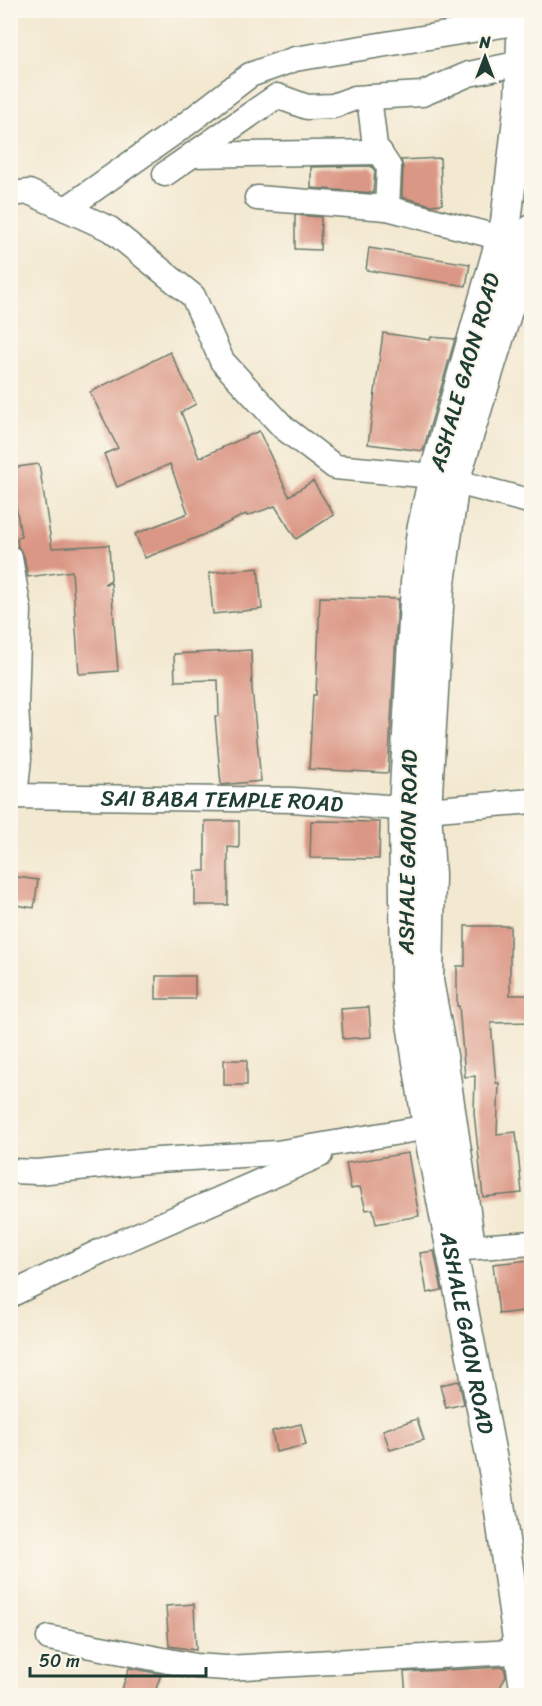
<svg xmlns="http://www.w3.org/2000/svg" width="542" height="1706" font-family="Sriracha,sans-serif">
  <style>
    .building { fill: #db9785 }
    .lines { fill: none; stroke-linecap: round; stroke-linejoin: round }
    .minor-casing { stroke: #69796b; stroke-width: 27 }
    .tertiary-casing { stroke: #69796b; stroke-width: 33 }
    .minor { stroke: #fff; stroke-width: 24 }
    .tertiary { stroke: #fff; stroke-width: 30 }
    .labels { text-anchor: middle; stroke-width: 4.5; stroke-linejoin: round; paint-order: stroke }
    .street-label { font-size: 22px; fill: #1f3d34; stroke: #fbf7ec }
  </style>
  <rect width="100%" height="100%" fill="#fbf7ec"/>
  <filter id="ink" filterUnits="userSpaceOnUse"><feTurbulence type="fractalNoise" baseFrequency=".0167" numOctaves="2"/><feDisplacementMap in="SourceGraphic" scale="12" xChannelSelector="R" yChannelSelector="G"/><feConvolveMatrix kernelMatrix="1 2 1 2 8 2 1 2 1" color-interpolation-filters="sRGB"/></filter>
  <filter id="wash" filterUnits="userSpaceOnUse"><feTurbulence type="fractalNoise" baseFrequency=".008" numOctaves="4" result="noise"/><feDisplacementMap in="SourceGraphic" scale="24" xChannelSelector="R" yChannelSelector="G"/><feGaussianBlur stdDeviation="1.35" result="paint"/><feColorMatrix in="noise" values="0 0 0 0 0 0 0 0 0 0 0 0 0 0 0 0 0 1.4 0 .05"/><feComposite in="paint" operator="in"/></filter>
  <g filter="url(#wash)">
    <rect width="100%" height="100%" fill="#f3e8d0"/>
    <g id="blocks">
      <g class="building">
        <polygon points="440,158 442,204 431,205 402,197 403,168 401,160"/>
        <polygon points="371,166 375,171 373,193 311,188 311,167"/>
        <polygon points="295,215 321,217 320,250 295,249"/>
        <polygon points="369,248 470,264 466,286 366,270"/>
        <polygon points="383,333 430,340 431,337 455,339 423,451 368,444"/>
        <polygon points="170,352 196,404 181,412 199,458 259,431 289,496 313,481 334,515 296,539 275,506 247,516 246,514 203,535 145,558 135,534 188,513 170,464 117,487 104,454 118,448 90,392"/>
        <polygon points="39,464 52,548 109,545 111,580 104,584 111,583 118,671 79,674 72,571 28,577 24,556 18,547 17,538 21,537 10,468"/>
        <polygon points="258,568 262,609 213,614 209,573"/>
        <polygon points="320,597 398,599 388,773 309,769 313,695 316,695"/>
        <polygon points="251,650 252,689 261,781 221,785 215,716 219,716 218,680 175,681 174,654"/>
        <polygon points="205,821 239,821 239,848 228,847 228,905 195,905 195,871 205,871"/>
        <polygon points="311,821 380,822 379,859 310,858"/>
        <polygon points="10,876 38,880 34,908 10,904"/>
        <polygon points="465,926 510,926 510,995 531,995 531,1022 491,1023 496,1083 499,1083 497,1134 516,1132 522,1193 483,1197 474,1113 475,1076 465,1077 459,1006 457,1006 457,966 465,966"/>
        <rect x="156" y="976" width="39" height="23"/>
        <polygon points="369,1007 371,1037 343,1039 341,1009"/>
        <rect x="224" y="1060" width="23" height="25"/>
        <polygon points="408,1153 419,1216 376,1224 373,1209 366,1210 360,1187 351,1189 346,1163"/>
        <polygon points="434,1251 442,1290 427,1293 420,1253"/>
        <polygon points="531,1260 531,1310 499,1314 493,1264"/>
        <polygon points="459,1381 464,1404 446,1408 440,1385"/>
        <polygon points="417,1419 424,1440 390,1450 383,1430"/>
        <polygon points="301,1424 306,1445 276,1452 272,1431"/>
        <polygon points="194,1604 196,1650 169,1646 166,1606"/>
        <polygon points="504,1667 506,1676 496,1695 406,1695 404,1672"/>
        <polygon points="129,1668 161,1674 154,1695 120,1695"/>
      </g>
    </g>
  </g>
  <g filter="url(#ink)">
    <use href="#blocks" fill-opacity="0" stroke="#69796b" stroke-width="1.5"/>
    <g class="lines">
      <g class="minor-casing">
        <g id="minor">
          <polyline points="369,97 375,146 389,167 387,208 501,238"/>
          <polyline points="192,155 380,152"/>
          <polyline points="165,174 277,96 307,107 333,106 355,98 422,94 469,74 521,63"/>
          <polyline points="10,194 29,192 110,229 193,296 222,361 284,428 335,467 434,476 532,502"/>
          <polyline points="257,198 387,208"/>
          <polyline points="66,209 185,125 250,75 295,59 532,20"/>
          <polyline points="10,558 19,610 16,706 19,758 15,797"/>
          <path id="s1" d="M10 796 293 800 426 810 532 801"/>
          <polyline points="10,1171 38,1172 158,1160 277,1153 446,1124"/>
          <polyline points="451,1249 532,1243"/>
          <polyline points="10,1295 101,1251 320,1155"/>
          <polyline points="49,1638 195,1666 226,1668 532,1651"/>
        </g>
      </g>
      <g class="tertiary-casing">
        <g id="tertiary">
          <path id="s2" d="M523 10 520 101 506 222 434 476 422 531 416 583 404 809 406 984 428 1127 495 1476 526 1696"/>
          <polyline points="469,1239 442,1056 428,981 430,875 426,810 439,590 454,481 532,230"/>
        </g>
      </g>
      <use href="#minor" class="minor"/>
      <use href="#tertiary" class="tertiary"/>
    </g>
  </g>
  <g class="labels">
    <g class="street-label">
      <text transform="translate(464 372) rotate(-74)" y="8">ASHALE GAON ROAD</text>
      <text dy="8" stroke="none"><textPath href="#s1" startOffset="212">SAI BABA TEMPLE ROAD</textPath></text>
      <text transform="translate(407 852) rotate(-89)" y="8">ASHALE GAON ROAD</text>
      <text dy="8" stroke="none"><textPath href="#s2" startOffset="1341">ASHALE GAON ROAD</textPath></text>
    </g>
  </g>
  <rect width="542" height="1706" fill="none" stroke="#fbf7ec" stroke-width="36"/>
  <g transform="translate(485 57)" stroke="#fbf7ec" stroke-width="4.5" paint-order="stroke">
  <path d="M0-4.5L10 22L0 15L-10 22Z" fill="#1f3d34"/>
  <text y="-9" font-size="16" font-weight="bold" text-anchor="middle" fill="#1f3d34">N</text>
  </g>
  <path d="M30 1667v9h176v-9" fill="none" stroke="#1f3d34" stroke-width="3"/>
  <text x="39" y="1667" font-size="18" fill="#1f3d34" stroke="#fbf7ec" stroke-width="4.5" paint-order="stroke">50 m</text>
</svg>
